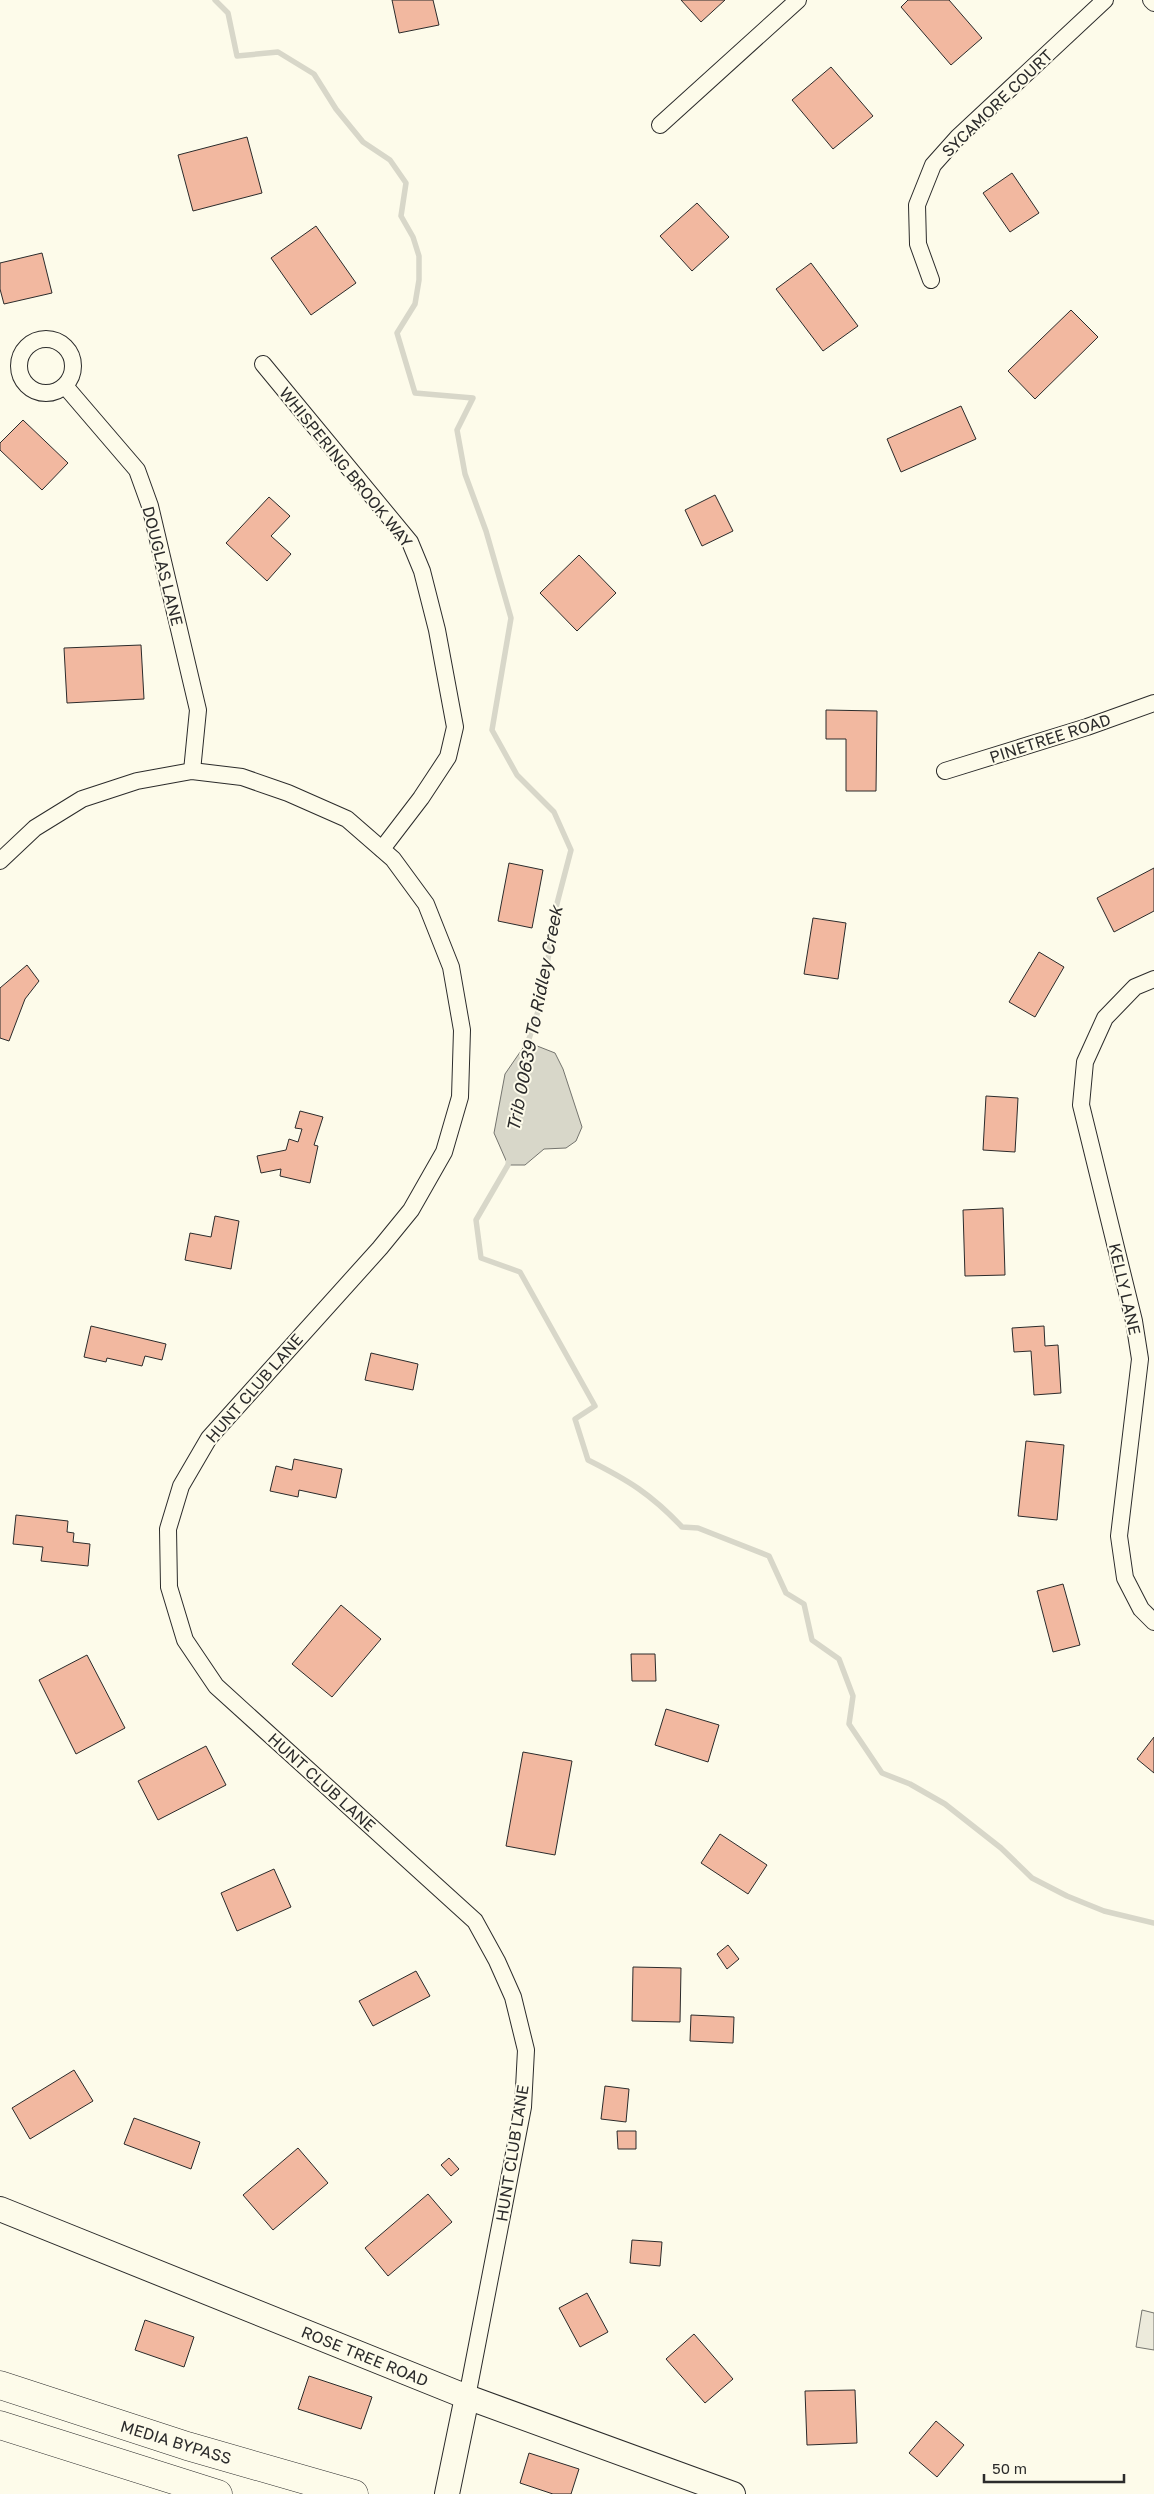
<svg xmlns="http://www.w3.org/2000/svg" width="1154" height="2494" font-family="'Golos Text',sans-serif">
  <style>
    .parking { fill: #eceadb; stroke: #74746e }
    .water { fill: #d8d7c9; stroke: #74746e }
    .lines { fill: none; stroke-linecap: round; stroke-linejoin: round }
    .stream { stroke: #d8d7c9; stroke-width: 5.5 }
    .building { fill: #f2b8a0; stroke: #2b2b2b }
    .street-casing { stroke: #2b2b2b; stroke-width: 18 }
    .secondary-casing { stroke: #2b2b2b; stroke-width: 26 }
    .highway-casing { stroke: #2b2b2b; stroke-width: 29 }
    .street { stroke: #fdfbea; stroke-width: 16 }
    .secondary { stroke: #fdfbea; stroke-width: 24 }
    .highway { stroke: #fdfbea; stroke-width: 28 }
    .labels { text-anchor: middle; stroke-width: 4; stroke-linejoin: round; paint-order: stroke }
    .street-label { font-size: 16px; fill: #2b2b2b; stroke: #fdfbea }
    .water-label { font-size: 18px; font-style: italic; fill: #2b2b2b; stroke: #fdfbea }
  </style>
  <rect width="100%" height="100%" fill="#fdfbea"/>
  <polygon class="parking" points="1142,2310 1154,2313 1154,2350 1136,2347"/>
  <polygon class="water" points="527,1042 555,1053 563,1069 582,1127 576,1141 566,1148 544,1149 525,1165 508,1165 494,1133 505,1074"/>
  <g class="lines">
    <g class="stream">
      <polyline points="215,0 228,13 237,56 278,52 314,74 336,109 363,142 390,160 406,183 401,216 413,237 419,256 419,280 415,304 397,333 415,393 473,398 457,430 465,474 486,531 511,618 492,730 517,775 554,812 571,850 554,915 543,996 526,1048"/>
      <path d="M509 1158 508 1165 476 1220 481 1258 520 1272 595 1406 575 1419 588 1460C628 1480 651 1494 682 1527L698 1528 769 1556 786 1593 804 1604 812 1640 839 1659 853 1696 849 1724 882 1773 910 1784 945 1804 1001 1848 1032 1878 1067 1896 1104 1911 1154 1923"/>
    </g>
  </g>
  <g class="building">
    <polygon points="392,0 433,0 439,25 399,33"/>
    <polygon points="681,0 725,0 701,22"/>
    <polygon points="908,0 949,0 982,38 951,65 901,7"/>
    <polygon points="831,67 873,116 833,149 792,100"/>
    <polygon points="247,137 262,193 193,211 178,155"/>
    <polygon points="1012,173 1039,213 1010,232 983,193"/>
    <polygon points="697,203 729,237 692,271 660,236"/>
    <polygon points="316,226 356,283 311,315 271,258"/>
    <polygon points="42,253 52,293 4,304 0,289 0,263"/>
    <polygon points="811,263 858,326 823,351 776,289"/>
    <polygon points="1071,310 1098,337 1035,399 1008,371"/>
    <polygon points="961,406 976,439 901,472 887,439"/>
    <polygon points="23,420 68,463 42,490 0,450 0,443"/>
    <polygon points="715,495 733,531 702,546 685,510"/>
    <polygon points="269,497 290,516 271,536 291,554 267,581 226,543"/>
    <polygon points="579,555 616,593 577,631 540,593"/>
    <polygon points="141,645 144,699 67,703 64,648"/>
    <polygon points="826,710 877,711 876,791 846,791 846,739 826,739"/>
    <polygon points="509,863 543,870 532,928 498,921"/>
    <polygon points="1154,868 1154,911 1114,932 1097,898"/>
    <polygon points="813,918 846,923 838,979 804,974"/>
    <polygon points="1039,952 1064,967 1035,1017 1009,1002"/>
    <polygon points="27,965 39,981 25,999 9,1041 0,1038 0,988"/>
    <polygon points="986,1096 1018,1098 1015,1152 983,1150"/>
    <polygon points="300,1111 323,1117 314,1145 318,1146 310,1183 280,1176 281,1169 261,1173 257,1156 286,1150 289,1139 298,1142 302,1129 295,1128"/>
    <polygon points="1003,1208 1005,1275 965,1276 963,1210"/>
    <polygon points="215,1216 239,1221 231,1269 185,1260 190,1233 211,1237"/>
    <polygon points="91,1326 166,1344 162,1360 145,1356 142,1366 107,1358 106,1362 84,1357"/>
    <polygon points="1044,1326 1045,1346 1058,1345 1061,1393 1034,1395 1031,1351 1014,1352 1012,1328"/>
    <polygon points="371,1353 418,1364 413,1390 365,1380"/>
    <polygon points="1026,1441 1064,1445 1057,1520 1018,1516"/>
    <polygon points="294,1459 342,1469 336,1498 299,1490 298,1497 270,1491 276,1466 292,1470"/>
    <polygon points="16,1515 68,1521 67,1532 74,1533 73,1542 90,1544 88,1566 41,1561 43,1547 13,1544"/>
    <polygon points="1063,1584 1080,1645 1053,1652 1037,1591"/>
    <polygon points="341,1605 381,1639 332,1697 292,1664"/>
    <polygon points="631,1654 655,1654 656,1681 632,1681"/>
    <polygon points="87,1655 125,1728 76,1754 39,1680"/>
    <polygon points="666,1709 719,1725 708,1762 655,1745"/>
    <polygon points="1154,1737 1154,1773 1137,1759"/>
    <polygon points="206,1746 226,1785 158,1820 138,1781"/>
    <polygon points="523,1752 572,1761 555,1855 506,1846"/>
    <polygon points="720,1834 767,1865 748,1894 701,1863"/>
    <polygon points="274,1869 291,1907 237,1931 221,1893"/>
    <polygon points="728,1945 739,1959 727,1969 717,1954"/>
    <polygon points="633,1967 681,1968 680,2022 632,2021"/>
    <polygon points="416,1971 430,1996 373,2026 359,2001"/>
    <polygon points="691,2015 734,2017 733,2043 690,2041"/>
    <polygon points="74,2070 93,2101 30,2139 12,2108"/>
    <polygon points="605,2086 629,2089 626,2122 601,2119"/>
    <polygon points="134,2118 200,2142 191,2169 124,2144"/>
    <polygon points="617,2131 636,2131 636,2149 618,2149"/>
    <polygon points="298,2148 328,2183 273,2230 243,2195"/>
    <polygon points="449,2158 459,2169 451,2176 441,2165"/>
    <polygon points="428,2194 452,2222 388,2276 365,2248"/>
    <polygon points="632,2240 662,2242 660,2266 630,2263"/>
    <polygon points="587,2293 608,2332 580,2347 559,2308"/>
    <polygon points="145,2320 194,2337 184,2367 135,2350"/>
    <polygon points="694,2334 733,2379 705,2403 666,2359"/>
    <polygon points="309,2376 372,2397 361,2429 298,2409"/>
    <polygon points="855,2390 857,2443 807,2445 805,2391"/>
    <polygon points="936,2421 964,2445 937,2477 909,2453"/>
    <polygon points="529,2453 579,2469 571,2494 553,2494 520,2483"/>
  </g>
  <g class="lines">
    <g class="street-casing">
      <g id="street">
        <polyline points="1151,0 1154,3"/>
        <polyline points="660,125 798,0"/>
        <polyline points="931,280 918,244 917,205 933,165 958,137 1105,0"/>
        <circle cx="46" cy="366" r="27"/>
        <polyline points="263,364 410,542 422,571 437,630 455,727 448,757 421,798 382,849"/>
        <polyline points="65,386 137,470 150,506 198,710 192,771"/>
        <polyline points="945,771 1087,727 1154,703"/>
        <polyline points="0,861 35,828 82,799 137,781 192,771 242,777 288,793 347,819 393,859 426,904 451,967 462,1030 460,1097 444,1152 411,1210 380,1248 209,1438 181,1486 168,1529 169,1587 185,1640 216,1686 475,1921 497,1961 513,1997 526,2050 523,2107 467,2397"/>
        <polyline points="1154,979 1135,987 1105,1018 1085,1062 1081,1105 1134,1321 1140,1359 1119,1536 1125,1578 1141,1609 1154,1622"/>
      </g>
    </g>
    <g class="secondary-casing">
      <g id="secondary">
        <polyline points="0,2209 467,2397 733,2494"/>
        <polyline points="447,2494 467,2397"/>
      </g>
    </g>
    <g class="highway-casing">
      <g id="highway">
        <polyline points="0,2385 187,2446 354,2494"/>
        <polyline points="0,2425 218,2494"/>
      </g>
    </g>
    <use href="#street" class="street"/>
    <use href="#secondary" class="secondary"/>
    <use href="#highway" class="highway"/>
  </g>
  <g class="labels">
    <g class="street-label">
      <text transform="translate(997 103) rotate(-44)" y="6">SYCAMORE COURT</text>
      <text transform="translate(346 467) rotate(51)" y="6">WHISPERING BROOK WAY</text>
      <text transform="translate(163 566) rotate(76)" y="6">DOUGLAS LANE</text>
      <text transform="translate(1050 738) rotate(-18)" y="6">PINETREE ROAD</text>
      <text transform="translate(1125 1289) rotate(77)" y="6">KELLY LANE</text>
      <text transform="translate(254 1388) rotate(-49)" y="6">HUNT CLUB LANE</text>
      <text transform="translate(322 1782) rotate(42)" y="6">HUNT CLUB LANE</text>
      <text transform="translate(512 2153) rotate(-81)" y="6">HUNT CLUB LANE</text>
      <text transform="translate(365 2356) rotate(22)" y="6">ROSE TREE ROAD</text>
      <text transform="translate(176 2442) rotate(17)" y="6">MEDIA BYPASS</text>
    </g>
    <g class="water-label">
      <text transform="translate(535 1019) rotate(-79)" y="6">Trib 00639 To Ridley Creek</text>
    </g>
  </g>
  <path d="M984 2474v8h140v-8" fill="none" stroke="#2b2b2b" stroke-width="2.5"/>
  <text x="992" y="2474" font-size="15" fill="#2b2b2b" stroke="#fdfbea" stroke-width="4" paint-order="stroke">50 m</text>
</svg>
